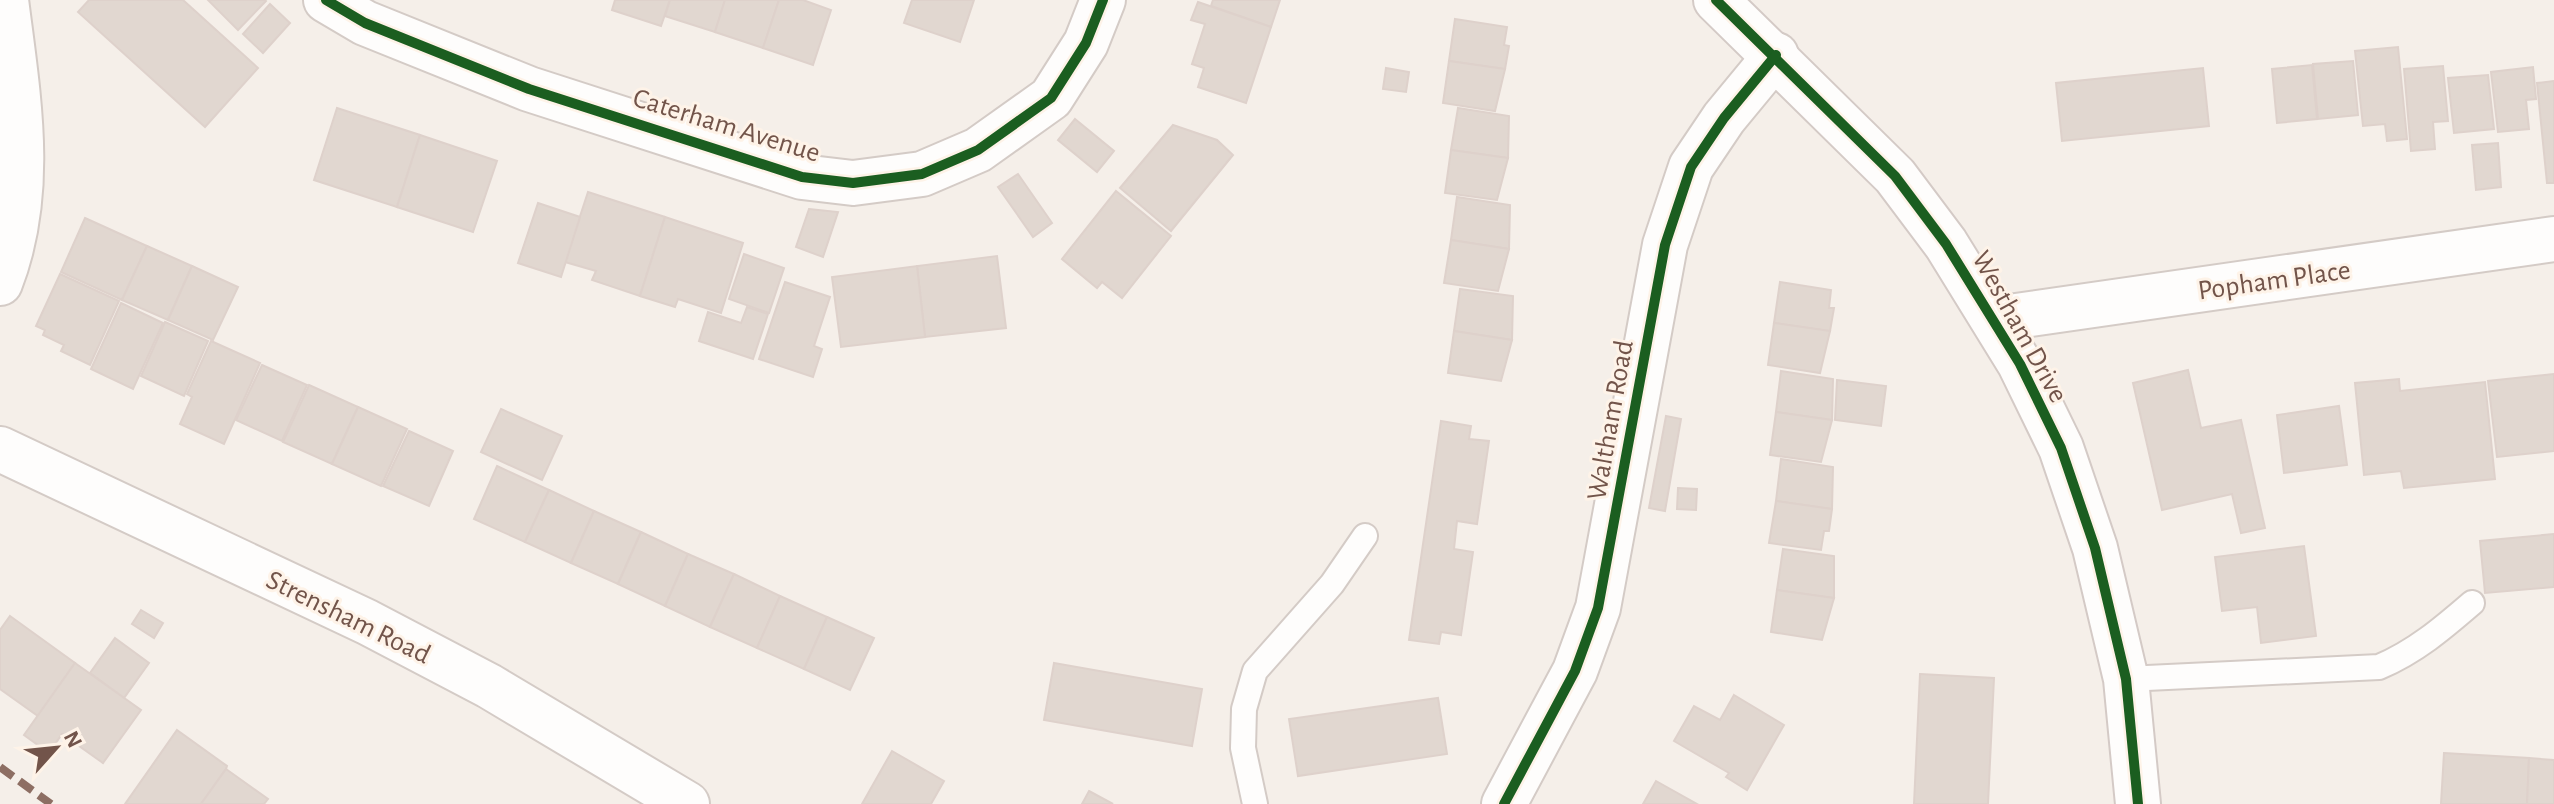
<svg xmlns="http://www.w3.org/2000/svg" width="2554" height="804" font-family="'Alegreya Sans',sans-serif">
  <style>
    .building { fill: #e1d7d0; stroke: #ded1cb; stroke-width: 2 }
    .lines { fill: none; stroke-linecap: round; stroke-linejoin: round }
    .lane-casing { stroke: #d4cbc6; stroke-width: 28 }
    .street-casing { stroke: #d4cbc6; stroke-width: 48 }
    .secondary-casing { stroke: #d4cac6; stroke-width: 48 }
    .lane { stroke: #fefdfc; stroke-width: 24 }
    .street { stroke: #fefdfc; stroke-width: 44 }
    .secondary { stroke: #fefdfc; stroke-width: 44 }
    .quiet { stroke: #8d6e63; stroke-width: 8; stroke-dasharray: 16 8; stroke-linecap: butt }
    .cycleway-casing { stroke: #fef3e8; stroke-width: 15 }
    .cycleway { stroke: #1b5e20; stroke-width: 10 }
    .labels { text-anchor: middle; stroke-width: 6; stroke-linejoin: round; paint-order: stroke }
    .street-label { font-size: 28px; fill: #72544a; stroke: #fef3e8 }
  </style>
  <rect width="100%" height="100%" fill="#f5efe9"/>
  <g class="building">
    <polygon points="89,0 183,0 258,68 205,127 78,12"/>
    <polygon points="208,0 265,0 266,1 238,30"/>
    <polygon points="670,0 661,26 612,10 615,0"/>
    <polygon points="670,0 725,0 715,32 665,16"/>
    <polygon points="725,0 779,0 763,48 715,32"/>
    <polygon points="779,0 803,0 831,10 813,65 763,48"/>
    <polygon points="912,0 974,0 960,42 904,23"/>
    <polygon points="1213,0 1280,0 1271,27 1211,6"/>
    <polygon points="1198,2 1271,27 1246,103 1198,87 1204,68 1192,64 1205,24 1191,20"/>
    <polygon points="270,4 290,23 263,53 243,34"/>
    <polygon points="1455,19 1507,27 1504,45 1509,46 1505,69 1449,61"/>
    <polygon points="2398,47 2407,139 2387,141 2385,124 2363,126 2355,51"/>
    <polygon points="1449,61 1505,69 1495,111 1443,103"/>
    <polygon points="2353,61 2358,115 2318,119 2313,64"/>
    <polygon points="2312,65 2317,119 2277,123 2272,69"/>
    <polygon points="2443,66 2448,121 2433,122 2435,149 2411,151 2404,69"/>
    <polygon points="2533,67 2536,99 2526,100 2529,129 2498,132 2491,72"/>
    <polygon points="1386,68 1409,72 1406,92 1383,89"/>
    <polygon points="2203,68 2209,126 2062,141 2056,83"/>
    <polygon points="2488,75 2494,129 2454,133 2448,78"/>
    <polygon points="2554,81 2554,183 2547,183 2537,83"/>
    <polygon points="337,108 420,135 397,207 314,180"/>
    <polygon points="1458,108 1509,116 1508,158 1451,150"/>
    <polygon points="1075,119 1114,151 1097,172 1058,140"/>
    <polygon points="1173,125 1217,140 1233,155 1171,231 1120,188"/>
    <polygon points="420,135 497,161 473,232 397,207"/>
    <polygon points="2498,143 2501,187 2476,190 2472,145"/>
    <polygon points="1451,150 1508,158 1497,200 1445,193"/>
    <polygon points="1018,174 1052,223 1033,237 998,187"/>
    <polygon points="1116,191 1171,236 1122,298 1102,282 1097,288 1062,259"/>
    <polygon points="588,192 665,217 640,296 592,280 596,271 565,262"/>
    <polygon points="1457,197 1510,205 1509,249 1451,240"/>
    <polygon points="538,203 580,217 561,277 518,263"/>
    <polygon points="809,209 838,212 823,257 796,247"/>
    <polygon points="665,217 743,243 721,313 678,299 675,307 640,296"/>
    <polygon points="85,218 147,246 122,300 61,272"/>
    <polygon points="1451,240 1509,249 1498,291 1444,283"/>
    <polygon points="147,246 192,266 168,320 122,300"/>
    <polygon points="744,254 784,268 769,313 729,299"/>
    <polygon points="997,256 1006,328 925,337 917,266"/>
    <polygon points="192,266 238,287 213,340 168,320"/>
    <polygon points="917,266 925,337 841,347 832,277"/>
    <polygon points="60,274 119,301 90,365 61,351 64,345 43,335 45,330 36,326"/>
    <polygon points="785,282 830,297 814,346 822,349 813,377 759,359"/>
    <polygon points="1780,282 1831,290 1829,308 1834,308 1830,331 1774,323"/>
    <polygon points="1460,289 1513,296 1512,340 1454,331"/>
    <polygon points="121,303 163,323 133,389 91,369"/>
    <polygon points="747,307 768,314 753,359 699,341 708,312 741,323"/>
    <polygon points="165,322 208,341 184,396 141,376"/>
    <polygon points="1774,323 1830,331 1820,373 1768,365"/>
    <polygon points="1454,331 1512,340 1501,381 1448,373"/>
    <polygon points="211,341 260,363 224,444 180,424 192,397 187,394"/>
    <polygon points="262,365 307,385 282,441 236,420"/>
    <polygon points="2188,370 2201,428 2241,420 2265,528 2241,533 2232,494 2162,510 2133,383"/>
    <polygon points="1781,371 1833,379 1832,420 1776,412"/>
    <polygon points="2554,374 2554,451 2497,457 2488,381"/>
    <polygon points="2399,379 2400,391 2485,382 2495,479 2404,488 2401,471 2364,475 2355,383"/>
    <polygon points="1837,380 1886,386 1881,426 1835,420"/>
    <polygon points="309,385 358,407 332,464 283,442"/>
    <polygon points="2339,406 2347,465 2284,473 2277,415"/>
    <polygon points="358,407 407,429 381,486 332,464"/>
    <polygon points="501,409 562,436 542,480 481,452"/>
    <polygon points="1776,412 1832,420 1821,462 1770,455"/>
    <polygon points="1666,416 1681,419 1665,511 1649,508"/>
    <polygon points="1441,421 1471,426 1469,439 1489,441 1477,524 1457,521 1454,549 1473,552 1461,635 1441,632 1439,644 1409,640"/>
    <polygon points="409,431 453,451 429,506 383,486"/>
    <polygon points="1781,459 1833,467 1832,509 1776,501"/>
    <polygon points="497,466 549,490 525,542 474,519"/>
    <polygon points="1678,488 1697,489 1696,510 1677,509"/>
    <polygon points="549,490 594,511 571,563 525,542"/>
    <polygon points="1776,501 1832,509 1829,531 1824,531 1821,550 1769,543"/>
    <polygon points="594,511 641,532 618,584 571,563"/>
    <polygon points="641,532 688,554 665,606 618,584"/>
    <polygon points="2554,534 2554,587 2485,593 2480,541"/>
    <polygon points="2304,546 2316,636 2261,643 2257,607 2222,611 2215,557"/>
    <polygon points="1783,549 1834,556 1834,598 1777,590"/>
    <polygon points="688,554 734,574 710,627 665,606"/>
    <polygon points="734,574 780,596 757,648 710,627"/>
    <polygon points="1777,590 1834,598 1822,640 1771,632"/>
    <polygon points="780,596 827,617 804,669 757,648"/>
    <polygon points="141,610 163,623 154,638 132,624"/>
    <polygon points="10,616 75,663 38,716 0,689 0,630"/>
    <polygon points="827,617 874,638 850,690 804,669"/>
    <polygon points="115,638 149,663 124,698 90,673"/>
    <polygon points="75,663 141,710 103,763 62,734 49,753 24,735"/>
    <polygon points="1054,663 1202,689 1192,746 1044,720"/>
    <polygon points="1920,674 1994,678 1988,804 1914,804"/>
    <polygon points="1734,695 1784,725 1747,790 1726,777 1729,773 1674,741 1694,706 1720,720"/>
    <polygon points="1438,698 1447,754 1298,776 1289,719"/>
    <polygon points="177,730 227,766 226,769 201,804 125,804"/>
    <polygon points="892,751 944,781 931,804 862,804"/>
    <polygon points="2444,753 2529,758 2527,804 2441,804"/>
    <polygon points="2529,758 2554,760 2554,804 2527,804"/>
    <polygon points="226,769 268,799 264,804 201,804"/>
    <polygon points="1656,781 1697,804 1643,804"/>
    <polygon points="1089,791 1113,804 1082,804"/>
  </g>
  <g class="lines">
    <g class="lane-casing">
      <g id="lane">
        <path d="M2126 679 2379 667C2415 652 2443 628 2472 603"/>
        <polyline points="1255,804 1243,748 1244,709 1255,671 1332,584 1365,536"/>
      </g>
    </g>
    <g class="street-casing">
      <g id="street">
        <polyline points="326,0 365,23 529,89 802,177 853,183 922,174 978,150 1051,98 1086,43 1103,0"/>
        <path d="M0 283C36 191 18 95 6 0"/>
        <polyline points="1995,319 2554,239"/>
        <polyline points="0,449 367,622 489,686 687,804"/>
        <polyline points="1504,804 1575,671 1598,608 1665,245 1691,167 1724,118 1776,55"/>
      </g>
    </g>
    <g class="secondary-casing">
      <polyline id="secondary" points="1716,0 1895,176 1946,244 2020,364 2061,448 2095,548 2126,679 2138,804"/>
    </g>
    <use href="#lane" class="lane"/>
    <use href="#street" class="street"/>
    <use href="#secondary" class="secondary"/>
    <polyline class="quiet" points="0,767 51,804"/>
    <g class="cycleway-casing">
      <g id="cycleway">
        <polyline points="326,0 365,23 529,89 802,177 853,183 922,174 978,150 1051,98 1086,43 1103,0"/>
        <polyline points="1716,0 1895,176 1946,244 2020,364 2061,448 2095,548 2126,679 2138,804"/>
        <polyline points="1504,804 1575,671 1598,608 1665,245 1691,167 1724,118 1776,55"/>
      </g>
    </g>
    <use href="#cycleway" class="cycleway"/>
  </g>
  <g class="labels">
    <g class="street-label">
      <text transform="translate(727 124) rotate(17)" y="10">Caterham Avenue</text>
      <text transform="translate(2274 279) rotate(-8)" y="10">Popham Place</text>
      <text transform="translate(2021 326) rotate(61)" y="10">Westham Drive</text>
      <text transform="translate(1609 420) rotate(-80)" y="10">Waltham Road</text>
      <text transform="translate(349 616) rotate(26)" y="10">Strensham Road</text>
    </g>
  </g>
  <g transform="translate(56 748) rotate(63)" stroke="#fef3e8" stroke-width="6" paint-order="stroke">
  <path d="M0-6L14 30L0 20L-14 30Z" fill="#72544a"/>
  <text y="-12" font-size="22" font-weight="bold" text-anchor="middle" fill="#72544a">N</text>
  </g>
</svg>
